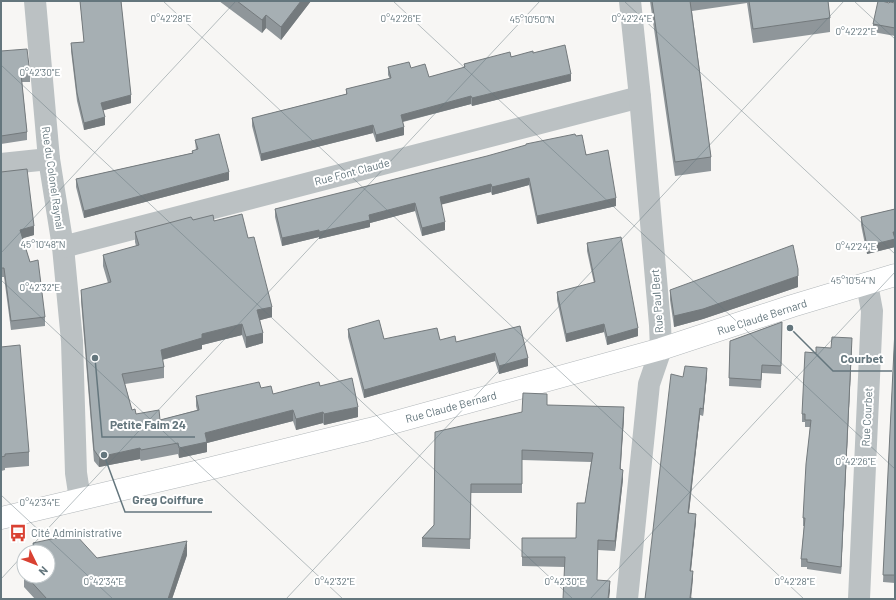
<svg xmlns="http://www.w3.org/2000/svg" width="896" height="600" font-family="Barlow,sans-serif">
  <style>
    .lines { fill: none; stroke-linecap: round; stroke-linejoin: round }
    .major-casing { stroke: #b2b7ba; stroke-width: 23 }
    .minor { stroke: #bbc1c3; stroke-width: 22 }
    .major { stroke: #fff; stroke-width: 22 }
    .wall { fill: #8f969a }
    .shaded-wall { fill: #747a7d }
    .building { fill: #a6afb3; stroke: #747a7d }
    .ticks { fill: none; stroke: #64767d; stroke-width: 1; stroke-opacity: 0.45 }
    .labels { text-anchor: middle; stroke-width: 4; stroke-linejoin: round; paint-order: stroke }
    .street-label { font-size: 11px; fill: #64767d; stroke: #fff }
    .poi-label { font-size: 11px; fill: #64767d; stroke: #fff; text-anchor: start }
    .ticks-label { font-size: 10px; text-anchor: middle; fill: #64767d; stroke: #fff; stroke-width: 4; stroke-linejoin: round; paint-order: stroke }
    .leader { fill: none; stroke: #64767d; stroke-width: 1.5 }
    .callout-dot { fill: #64767d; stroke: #fff; stroke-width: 1.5 }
    .callout-label { font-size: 12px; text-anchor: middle; font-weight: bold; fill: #64767d; stroke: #fff; stroke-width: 4; stroke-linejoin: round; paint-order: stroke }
  </style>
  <rect width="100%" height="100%" fill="#f7f6f4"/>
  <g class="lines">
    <g class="major-casing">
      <polyline id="major" points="1,518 204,470 370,429 661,349 792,306 895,275"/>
    </g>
    <g class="minor">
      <polyline points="35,1 49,159 63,247 72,341 76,473 80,499"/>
      <polyline points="1,164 49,159"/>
      <polyline points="63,247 640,97"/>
      <polyline points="627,599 649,384 661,349 660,325 640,97 630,1"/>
      <polyline points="859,599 872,311 867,284"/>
    </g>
    <use href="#major" class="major"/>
  </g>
  <g class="wall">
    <polygon points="80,1 121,1 131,103 103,110 105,125 84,130 77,101 71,51 71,43 84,42"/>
    <polygon points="219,1 311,1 281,40 266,28 262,33"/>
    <polygon points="650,1 828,1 830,18 830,32 753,43 747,3 692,11 711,157 711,171 675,176"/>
    <polygon points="889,3 895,3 895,36 873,32 873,24"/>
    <polygon points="1,51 30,74 30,82 22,82 27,132 27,140 1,144"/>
    <polygon points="533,53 571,81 472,106 471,104 403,122 404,135 376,142 373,133 261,161 252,126 252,118 346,94 346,89 390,79 388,75 388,67 411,68 429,77 464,68 464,64"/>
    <polygon points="576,136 616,206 537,224 529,185 492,195 491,192 441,204 445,230 422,236 415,211 370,223 370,227 319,239 319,237 282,246 275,217 275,209"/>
    <polygon points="195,140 229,180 84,218 76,187 76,179 192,153 192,151 196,150"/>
    <polygon points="1,172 34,235 23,238 45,317 45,326 11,330 4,277 1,277"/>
    <polygon points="895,209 895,247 867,254 861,225 861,217"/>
    <polygon points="193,220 214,221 248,238 272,317 260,320 263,343 246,348 242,335 202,345 202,349 162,360 164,367 164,378 125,384 132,410 136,414 160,420 197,410 196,406 196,396 261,388 273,394 320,386 358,417 324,425 323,423 296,430 293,421 207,443 207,452 179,458 178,454 141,461 140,459 99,467 94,461 81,301 81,290 108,283 103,266 103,255 136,246 135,242 135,232"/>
    <polygon points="587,243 638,336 607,345 604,332 566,342 557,300 557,292 594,283 587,251"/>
    <polygon points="798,287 703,319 674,327 670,300 670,290"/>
    <polygon points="782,322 781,374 762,373 761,388 729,386 730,341"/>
    <polygon points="520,326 528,366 499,374 495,361 364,398 348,337 348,329 384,339 440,340 456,342"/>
    <polygon points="895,329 895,583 883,582"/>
    <polygon points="852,346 841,574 807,569 807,567 801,567 801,559 804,526 803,526 803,518 810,427 805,427 805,422 802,422 802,414 816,353 831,348"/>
    <polygon points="1,347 29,452 29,466 5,468 5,470 1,471"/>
    <polygon points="707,375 703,416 700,415 689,513 696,521 691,571 693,579 645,599 683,377"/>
    <polygon points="547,405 624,417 620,469 623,479 615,551 598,550 597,580 610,591 565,567 522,566 522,538 576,538 585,503 591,462 522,460 522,493 471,493 470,549 422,547 422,538 434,525 522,412"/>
    <polygon points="33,543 97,558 187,555 172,599 35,599 24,587 24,576 48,576 48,552 33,552"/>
  </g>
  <g class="shaded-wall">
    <polygon points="301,1 311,1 281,40 281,27"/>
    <polygon points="266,15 266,28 262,33 262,20"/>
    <polygon points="571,74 571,81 472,106 472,98"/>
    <polygon points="131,95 131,103 101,111 101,103"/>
    <polygon points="471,96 471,104 401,122 401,115"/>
    <polygon points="105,117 105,125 84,130 84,123"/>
    <polygon points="373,125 373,133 261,161 261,154"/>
    <polygon points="404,127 404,135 376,142 376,135"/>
    <polygon points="229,172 229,180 84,218 84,211"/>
    <polygon points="529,178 529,185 492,195 492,187"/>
    <polygon points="491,184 491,192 440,205 440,197"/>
    <polygon points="616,198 616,206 537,224 537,216"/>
    <polygon points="415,203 415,211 370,223 370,227 319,239 319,232 369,215"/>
    <polygon points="445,222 445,230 422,236 422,228"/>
    <polygon points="34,226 34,235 20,239 20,230"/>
    <polygon points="319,230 319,237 282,246 282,238"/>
    <polygon points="893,232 895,232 895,247 867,254 867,246"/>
    <polygon points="798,276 798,287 703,319 674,327 674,316"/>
    <polygon points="272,307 272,317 257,321 257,310"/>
    <polygon points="242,324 242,335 202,345 202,349 161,360 161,350 202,334"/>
    <polygon points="604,324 604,332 566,342 566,334"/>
    <polygon points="638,328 638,336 607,345 607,337"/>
    <polygon points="263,333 263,343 246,348 246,337"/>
    <polygon points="852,338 852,346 841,574 841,567"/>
    <polygon points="495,353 495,361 364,398 364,390"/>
    <polygon points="528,358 528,366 499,374 499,366"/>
    <polygon points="707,368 707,375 703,416 703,409"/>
    <polygon points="358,407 358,417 324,425 324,414"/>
    <polygon points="624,407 624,417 620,479 620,469"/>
    <polygon points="700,408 700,415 688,520 688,513"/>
    <polygon points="293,410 293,421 207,443 207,452 179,458 179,448 205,433"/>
    <polygon points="323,412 323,423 296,430 296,419"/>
    <polygon points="140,448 140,459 99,467 99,457"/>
    <polygon points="623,470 623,479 615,551 615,541"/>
    <polygon points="696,514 696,521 690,578 690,571"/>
    <polygon points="187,541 187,555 172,599 168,599"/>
    <polygon points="693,571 693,579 691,599 690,599"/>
    <polygon points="610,581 610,591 609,599 608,599"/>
  </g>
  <g class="building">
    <polygon points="80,1 121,1 131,95 101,103 105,117 84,123 77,93 71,43 84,42"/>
    <polygon points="237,1 301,1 281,27 266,15 262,20"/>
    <polygon points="652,1 690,1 711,157 675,162"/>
    <polygon points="749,1 828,1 830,18 753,29"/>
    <polygon points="878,1 882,1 889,3 890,2 895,3 895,28 873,24"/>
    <polygon points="565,45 571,74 472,98 471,96 401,115 404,127 376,135 373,125 261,154 252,118 347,94 346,89 391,78 388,67 409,62 411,68 425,64 429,77 465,67 464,64 510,52 511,57 533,51 533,53"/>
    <polygon points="27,49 30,74 21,74 27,132 1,136 1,51"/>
    <polygon points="219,134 229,172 84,211 76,179 193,153 192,151 198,149 195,140"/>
    <polygon points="575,134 576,136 582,135 586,155 608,150 616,198 537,216 529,178 492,187 491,184 440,197 445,222 422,228 415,203 369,215 370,220 319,232 319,230 282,238 275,209 487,156 526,145 526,144"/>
    <polygon points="27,169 34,226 20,230 30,262 38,260 45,317 11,321 4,268 1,268 1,172"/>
    <polygon points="895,209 895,232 893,232 895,239 867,246 861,217"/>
    <polygon points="242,214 248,238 254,237 272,307 257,310 263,333 246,337 242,324 202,334 202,338 161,350 164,367 122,374 132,410 135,409 136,414 159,410 160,420 199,410 196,396 259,382 261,388 271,386 273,394 319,382 320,386 352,378 358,407 324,414 323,412 296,419 293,410 205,433 207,442 179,448 178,443 141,450 140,448 99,457 94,450 81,290 111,282 103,255 139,245 135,232 191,217 193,220 213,215 214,221"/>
    <polygon points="621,237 638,328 607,337 604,324 566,334 557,292 595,282 587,243"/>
    <polygon points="793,245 798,269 798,276 703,309 674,316 670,290"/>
    <polygon points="379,320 384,339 437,328 440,340 455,336 456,342 520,326 528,358 499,366 495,353 364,390 348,329"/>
    <polygon points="782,322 781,366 762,365 761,380 729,378 730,341"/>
    <polygon points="895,329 895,575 883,575"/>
    <polygon points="832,337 852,338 841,567 807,562 807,559 801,559 805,518 803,518 806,464 811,420 805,420 805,414 802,414 805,352 816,353 816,347 831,348"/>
    <polygon points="20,345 29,452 5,454 5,456 1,457 1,347"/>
    <polygon points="685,366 707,368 703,409 700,408 688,513 696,514 690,571 693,571 690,598 697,599 645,599 671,374 683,377"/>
    <polygon points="523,393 547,394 547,405 624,407 620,469 623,470 615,541 598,540 597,580 610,581 608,599 563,599 565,557 522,557 522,538 576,538 577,503 585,503 593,453 522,450 522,484 471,484 470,539 422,538 434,525 435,432 522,412"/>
    <polygon points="75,534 97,558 187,541 168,599 47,599 26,576 48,576 48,552 35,552 33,543"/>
  </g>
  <path class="ticks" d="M163 1 804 599M393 1 895 469M624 1 895 254M854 1 895 39M1 65 573 599M1 253 236 1M1 280 343 599M1 495 113 599M26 552 540 1M1 579 24 554M286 599 844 1M590 599 895 272M894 599 895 598"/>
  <defs>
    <g id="bus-bare" transform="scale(1.38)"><path d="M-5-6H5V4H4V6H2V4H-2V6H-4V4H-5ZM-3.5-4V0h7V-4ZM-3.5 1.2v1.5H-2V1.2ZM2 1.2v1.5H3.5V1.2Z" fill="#d94132" stroke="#fff" stroke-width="2.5" paint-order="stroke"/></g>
  </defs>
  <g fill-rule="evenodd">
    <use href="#bus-bare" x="18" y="533"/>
  </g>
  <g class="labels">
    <g class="street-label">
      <text transform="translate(352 172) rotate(-15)" y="4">Rue Font Claude</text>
      <text transform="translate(53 178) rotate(82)" y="4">Rue du Colonel Raynal</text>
      <text transform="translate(657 301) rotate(-94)" y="4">Rue Paul Bert</text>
      <text transform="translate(762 317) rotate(-18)" y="4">Rue Claude Bernard</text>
      <text transform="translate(451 407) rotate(-15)" y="4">Rue Claude Bernard</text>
      <text transform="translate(867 417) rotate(-87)" y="4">Rue Courbet</text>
    </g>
    <g class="poi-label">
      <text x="31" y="537">Cité Administrative</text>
    </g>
  </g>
  <g class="ticks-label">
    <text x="171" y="22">0°42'28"E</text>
    <text x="401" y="22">0°42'26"E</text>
    <text x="632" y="22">0°42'24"E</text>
    <text x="532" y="23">45°10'50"N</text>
    <text x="856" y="35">0°42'22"E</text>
    <text x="40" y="76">0°42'30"E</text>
    <text x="43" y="248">45°10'48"N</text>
    <text x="856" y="250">0°42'24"E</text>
    <text x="853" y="284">45°10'54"N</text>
    <text x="40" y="291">0°42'32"E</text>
    <text x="856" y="465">0°42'26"E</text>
    <text x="40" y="506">0°42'34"E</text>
    <text x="104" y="585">0°42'34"E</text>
    <text x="335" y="585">0°42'32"E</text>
    <text x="565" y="585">0°42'30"E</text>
    <text x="795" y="585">0°42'28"E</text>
  </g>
  <path class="leader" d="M790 328L833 371H892M95 358L102 437H195M104 455L125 512H212"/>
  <g class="callout-dot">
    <circle cx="790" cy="328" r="4"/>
    <circle cx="95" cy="358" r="4"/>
    <circle cx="104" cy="455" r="4"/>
  </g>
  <g class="callout-label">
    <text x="862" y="363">Courbet</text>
    <text x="148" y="429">Petite Faim 24</text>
    <text x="168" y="504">Greg Coiffure</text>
  </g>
  <rect width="896" height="600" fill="none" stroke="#64767d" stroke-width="4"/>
  <g transform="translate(36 564) rotate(133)"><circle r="19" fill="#ffffff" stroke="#c1c8cb"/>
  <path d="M0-3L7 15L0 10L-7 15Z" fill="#d94132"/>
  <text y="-6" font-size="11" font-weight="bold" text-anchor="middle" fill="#64767d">N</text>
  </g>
</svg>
